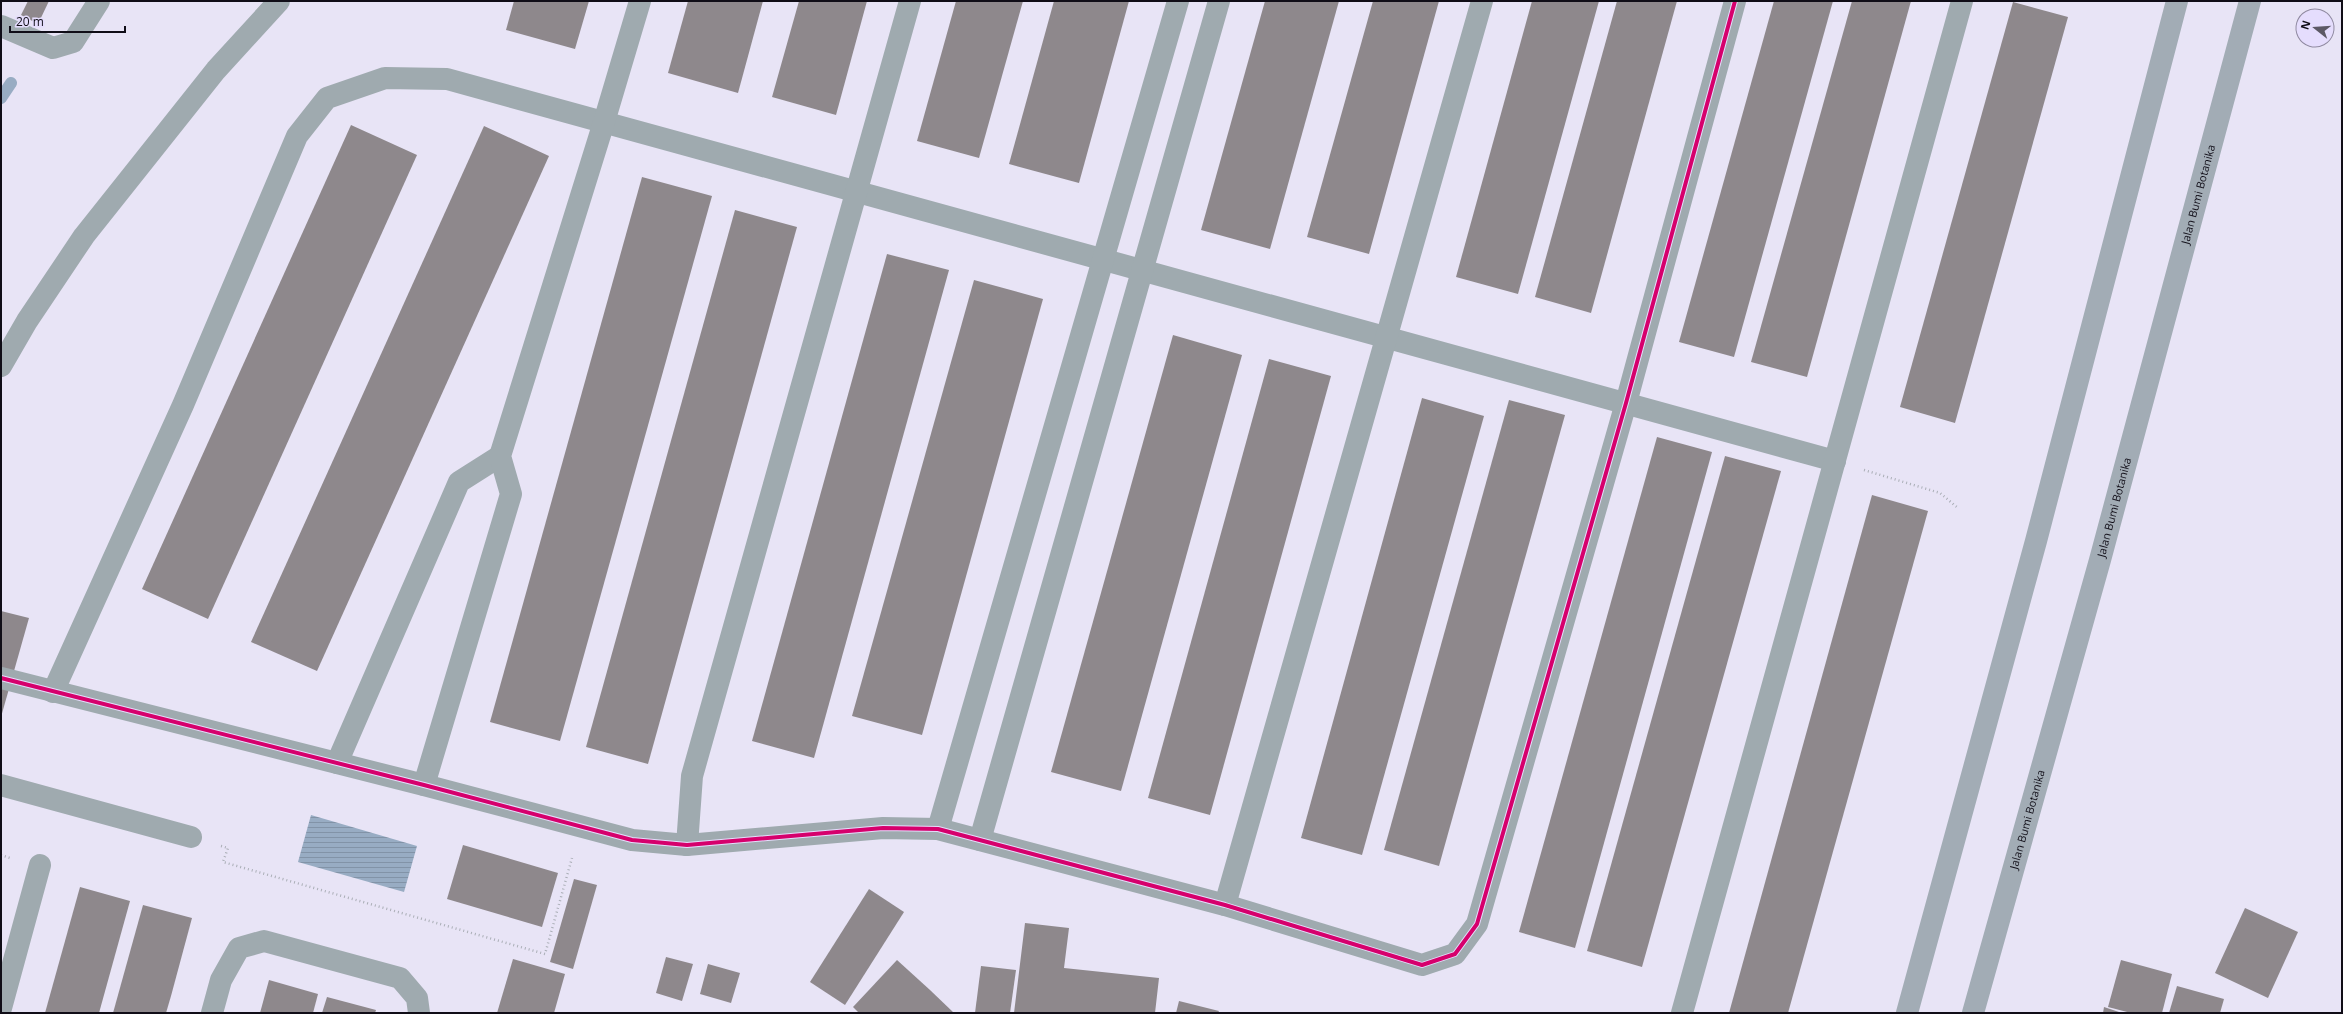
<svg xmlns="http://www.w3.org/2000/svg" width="2343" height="1014" font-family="'Open Sans',sans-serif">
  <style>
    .water { fill: url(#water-rules) }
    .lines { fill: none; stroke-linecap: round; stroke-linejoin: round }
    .stream { stroke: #98acc3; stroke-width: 12 }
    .building { fill: #8e888c }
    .path { stroke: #aaaeb6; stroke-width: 2.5; stroke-dasharray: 1 3; stroke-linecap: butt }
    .minor { stroke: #9faaaf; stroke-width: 22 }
    .major { stroke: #a2acb5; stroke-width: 22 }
    .cycleway-casing { stroke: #e5ddfd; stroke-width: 6 }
    .cycleway { stroke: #d6006c; stroke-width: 4 }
    .labels { text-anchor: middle; stroke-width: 4; stroke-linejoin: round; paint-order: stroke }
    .street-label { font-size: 11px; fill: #100d17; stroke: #e5ddfd }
  </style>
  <defs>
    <pattern id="water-rules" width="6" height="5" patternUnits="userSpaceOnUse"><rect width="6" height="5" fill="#98acc3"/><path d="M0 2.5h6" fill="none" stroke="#8293a7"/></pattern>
  </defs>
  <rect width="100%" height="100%" fill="#e8e4f6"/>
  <polygon class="water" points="311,815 417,846 404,892 298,862"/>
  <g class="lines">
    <polyline class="stream" points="1,98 11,83"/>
  </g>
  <g class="building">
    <polygon points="28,1 49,1 38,24 21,15"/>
    <polygon points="514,1 589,1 575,49 506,30"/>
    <polygon points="688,1 763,1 738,93 668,73"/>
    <polygon points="799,1 867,1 836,115 772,97"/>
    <polygon points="956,1 1023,1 979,158 917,141"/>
    <polygon points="1054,1 1129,1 1079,183 1009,164"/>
    <polygon points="1265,1 1339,1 1270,249 1201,230"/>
    <polygon points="1373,1 1439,1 1369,254 1307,237"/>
    <polygon points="1532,1 1599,1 1518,294 1456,277"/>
    <polygon points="1617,1 1677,1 1591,313 1535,297"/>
    <polygon points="1774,1 1833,1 1734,357 1679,342"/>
    <polygon points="1852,1 1911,1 1807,377 1751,362"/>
    <polygon points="2013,2 2068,17 1955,423 1900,407"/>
    <polygon points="351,125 417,155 208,619 142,589"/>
    <polygon points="484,126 549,156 317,671 251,642"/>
    <polygon points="642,177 712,196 560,741 490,722"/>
    <polygon points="735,210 797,227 648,764 586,747"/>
    <polygon points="887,254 949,270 814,758 752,741"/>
    <polygon points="974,280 1043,299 922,735 852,716"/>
    <polygon points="1173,335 1242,355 1121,791 1051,772"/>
    <polygon points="1269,359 1331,376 1210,815 1148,798"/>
    <polygon points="1422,398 1484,416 1362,855 1301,838"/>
    <polygon points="1509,400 1565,415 1439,866 1384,850"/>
    <polygon points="1657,437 1712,452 1575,948 1519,932"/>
    <polygon points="1725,456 1781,471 1642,967 1587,951"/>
    <polygon points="1872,495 1928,511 1788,1013 1729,1013"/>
    <polygon points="1,611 29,618 1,717"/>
    <polygon points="463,845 558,873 542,927 447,899"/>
    <polygon points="574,879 597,885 573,969 550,962"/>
    <polygon points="80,887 130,901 99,1013 45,1013"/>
    <polygon points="869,889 904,912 845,1005 810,982"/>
    <polygon points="143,905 192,918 171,996 166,1013 113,1013"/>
    <polygon points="2245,908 2298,932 2268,998 2215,973"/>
    <polygon points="1025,923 1069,928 1064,968 1159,978 1155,1013 1014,1013"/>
    <polygon points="666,957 693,964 682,1001 656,993"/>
    <polygon points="513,959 565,974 554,1013 497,1013"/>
    <polygon points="897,960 930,990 954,1013 859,1013 853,1007"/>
    <polygon points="2121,960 2172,974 2162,1013 2131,1013 2108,1007"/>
    <polygon points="708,964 740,973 731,1003 700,994"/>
    <polygon points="981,966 1016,970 1010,1013 975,1013"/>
    <polygon points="269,980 318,994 313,1013 260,1013"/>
    <polygon points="2177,986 2224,999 2220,1013 2169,1013"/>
    <polygon points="327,997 376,1010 375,1013 322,1013"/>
    <polygon points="1179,1001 1219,1011 1218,1013 1176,1013"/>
    <polygon points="2104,1007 2122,1013 2103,1013"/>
  </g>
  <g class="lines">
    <g class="path">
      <polyline points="1864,470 1940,493 1958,508"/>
      <polyline points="221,846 228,848 223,862 545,954 572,858"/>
      <polyline points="1,855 10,858"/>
    </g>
    <g class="minor">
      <polyline points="1,26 53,48 73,42 99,1"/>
      <polyline points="1,366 27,321 84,236 216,70 279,1"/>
      <polyline points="1,678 424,785 632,840 687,845 883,828 938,829 1225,905 1422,965 1455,954 1477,924 1626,403 1735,1"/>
      <polyline points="53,692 183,405 297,136 327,98 385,78 447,79 1835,461"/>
      <polyline points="337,763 459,482 500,456"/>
      <polyline points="1,785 191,837"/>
      <polyline points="424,785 511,494 500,456 604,122 640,1"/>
      <polyline points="938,829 1178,1"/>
      <polyline points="980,840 1219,1"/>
      <polyline points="687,845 692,776 910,1"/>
      <polyline points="1225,905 1482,1"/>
      <polyline points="1,1008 40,865"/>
      <polyline points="212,1013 221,980 239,948 264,941 400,978 417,998 419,1013"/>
      <polyline points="1682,1013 1962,1"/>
    </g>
    <g class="major">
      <polyline points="1907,1013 2036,541 2177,1"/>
      <path id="s1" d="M1973 1013 2100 560 2250 1"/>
    </g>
    <g class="cycleway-casing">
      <polyline id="cycleway" points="1,678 424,785 632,840 687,845 883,828 938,829 1225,905 1422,965 1455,954 1477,924 1626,403 1735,1"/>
    </g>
    <use href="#cycleway" class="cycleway"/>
  </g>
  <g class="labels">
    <g class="street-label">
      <text dy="4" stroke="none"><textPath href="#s1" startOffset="849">Jalan Bumi Botanika</textPath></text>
      <text dy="4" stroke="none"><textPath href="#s1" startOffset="525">Jalan Bumi Botanika</textPath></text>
      <text dy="4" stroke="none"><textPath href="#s1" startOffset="201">Jalan Bumi Botanika</textPath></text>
    </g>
  </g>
  <rect width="2343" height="1014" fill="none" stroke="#100d17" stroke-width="4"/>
  <g transform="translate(2315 28) rotate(287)"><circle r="19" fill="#e5ddfd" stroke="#908aa1"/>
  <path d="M0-3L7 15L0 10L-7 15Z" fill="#5c5865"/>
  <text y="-6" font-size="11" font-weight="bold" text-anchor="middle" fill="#100d17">N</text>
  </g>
  <path d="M10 26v6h115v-6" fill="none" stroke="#100d17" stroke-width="2"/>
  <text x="16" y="26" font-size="12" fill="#100d17" stroke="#e5ddfd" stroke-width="3" paint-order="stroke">20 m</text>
</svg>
